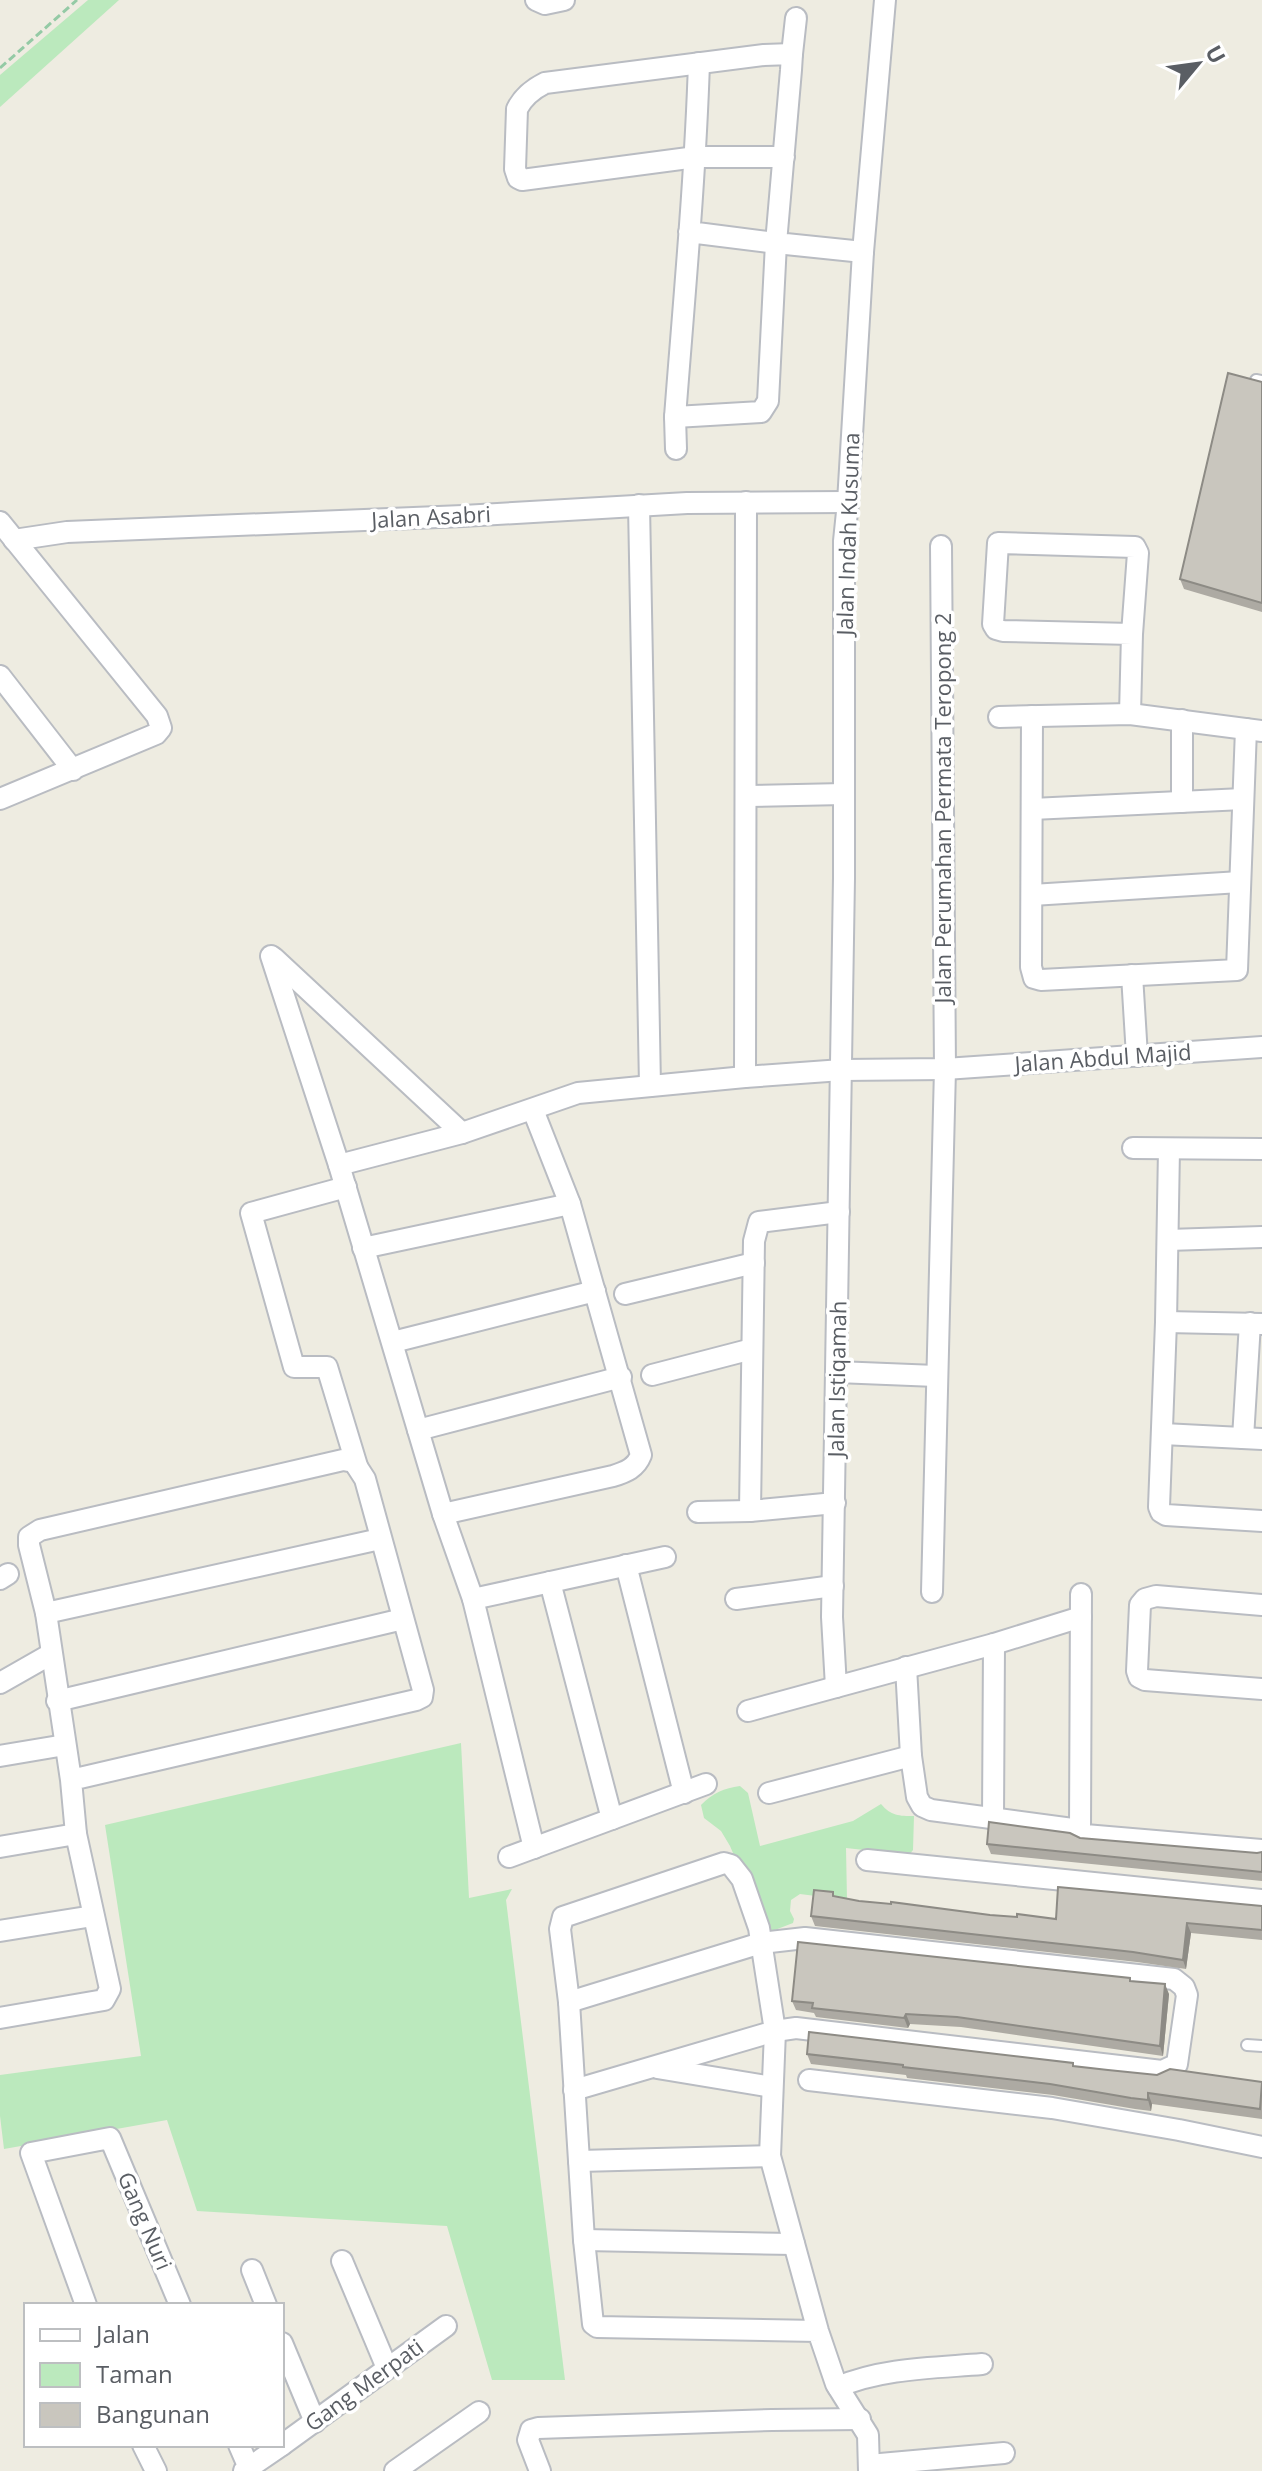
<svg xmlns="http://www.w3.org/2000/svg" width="1262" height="2471" font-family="'Open Sans',sans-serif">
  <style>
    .green { fill: #bbe9bd }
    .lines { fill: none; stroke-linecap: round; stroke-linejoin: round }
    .service-casing { stroke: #b9bcc2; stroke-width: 14 }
    .minor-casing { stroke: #b9bcc2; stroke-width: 24 }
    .path { stroke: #94caa5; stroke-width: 3; stroke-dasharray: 8 4; stroke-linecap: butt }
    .service { stroke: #fff; stroke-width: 10 }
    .minor { stroke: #fff; stroke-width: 20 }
    .wall { fill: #adaaa3 }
    .shaded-wall { fill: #8d8b85 }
    .building { fill: #c9c6be; stroke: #8d8b85; stroke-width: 2 }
    .labels { text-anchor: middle; stroke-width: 7; stroke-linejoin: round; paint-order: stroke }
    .street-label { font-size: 22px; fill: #5a5e64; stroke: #fff }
  </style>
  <rect width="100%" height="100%" fill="#eeece1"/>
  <g class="green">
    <polygon points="88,0 119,0 0,107 0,75"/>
    <polygon points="461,1743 469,1898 512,1889 506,1900 565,2380 492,2380 447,2226 197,2211 167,2120 4,2149 0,2116 0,2075 141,2056 105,1825"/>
    <path d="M740 1786 748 1793 760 1846 853 1821 881 1804C891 1816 899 1816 914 1816L913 1850 909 1855 846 1848 847 1900 800 1894 791 1900 790 1911 794 1919 793 1923 767 1933 730 1846 721 1831 704 1818 701 1805C713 1793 724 1788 740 1786Z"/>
  </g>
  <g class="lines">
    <g class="service-casing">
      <g id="service">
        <polyline points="1256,380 1262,381"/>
        <polyline points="1247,2045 1262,2046"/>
      </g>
    </g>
    <g class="minor-casing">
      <g id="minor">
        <polyline points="536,0 545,4 564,0"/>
        <polyline points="792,54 796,18"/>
        <path d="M784 157H696L522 180 518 178 515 169 517 109C523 97 533 89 545 83L764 55 792 54 791 70 776 243 863 252"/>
        <path d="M689 232 776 243 768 401 761 412 675 417C684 299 695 182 699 63"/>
        <polyline points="675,417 676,449"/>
        <polyline points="639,505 650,1086"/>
        <polyline points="0,522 157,716 161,728 156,734 0,799"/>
        <polyline points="14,540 67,532 463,516 687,503 848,502"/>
        <polyline points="0,676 73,770"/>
        <polyline points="1130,714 1132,634 1138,553 1135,547 998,543 993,624 996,629 1003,631 1132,634"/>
        <polyline points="1032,716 1031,967 1034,978 1041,980 1237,970 1246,729"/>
        <polyline points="999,717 1130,714 1262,731"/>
        <polyline points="746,796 844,794"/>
        <polyline points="1182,802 1182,720"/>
        <polyline points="1032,809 1243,799"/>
        <polyline points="1032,895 1240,882"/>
        <polyline points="271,956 339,1165 443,1514 473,1599 534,1848"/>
        <polyline points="274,958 462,1133"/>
        <polyline points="1132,975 1137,1056"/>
        <polyline points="745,1077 746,502"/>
        <polyline points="1133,1148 1262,1149"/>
        <polyline points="1169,1149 1166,1322 1159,1507 1161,1512 1166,1515 1262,1521"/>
        <polyline points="339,1165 462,1133 578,1093 745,1077 842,1070 945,1069 1262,1047"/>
        <polyline points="346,1187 251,1213 294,1367 327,1367 357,1466"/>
        <polyline points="1168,1240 1262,1237"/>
        <polyline points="363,1248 570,1204"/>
        <polyline points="625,1294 754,1263"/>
        <polyline points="1166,1322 1262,1324"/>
        <polyline points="393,1342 595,1291"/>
        <polyline points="837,1372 936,1376"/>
        <polyline points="652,1375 752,1349"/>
        <polyline points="418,1430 621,1377"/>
        <polyline points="1163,1434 1262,1439"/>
        <polyline points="1243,1438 1250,1323"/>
        <polyline points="835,1503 750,1511 754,1241 759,1222 839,1212"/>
        <polyline points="698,1512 750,1511"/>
        <path d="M443 1514 613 1476C626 1472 636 1468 641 1455L570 1204 533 1110"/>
        <polyline points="626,1565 684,1793"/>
        <polyline points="0,1579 8,1574"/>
        <polyline points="550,1582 612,1819"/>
        <polyline points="932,1592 945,1069 941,546"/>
        <polyline points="473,1599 665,1557"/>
        <polyline points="736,1599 833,1586"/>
        <polyline points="1262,1605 1156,1596 1145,1599 1140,1605 1137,1671 1139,1677 1145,1680 1262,1689"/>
        <polyline points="46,1613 380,1539"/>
        <polyline points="906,1667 911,1756 917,1797 922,1806 931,1810 1080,1830 1085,1835 1262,1850"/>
        <polyline points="0,1683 51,1654"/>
        <polyline points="836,1687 832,1617 844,878 844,541 848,502 863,252 885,0"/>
        <polyline points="57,1701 403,1619"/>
        <polyline points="748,1711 994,1644 1081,1617"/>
        <polyline points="0,1756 65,1745"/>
        <polyline points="769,1793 911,1756"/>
        <polyline points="993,1819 994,1644"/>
        <polyline points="1080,1830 1081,1594"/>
        <polyline points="0,1847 76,1834"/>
        <polyline points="509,1857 706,1784"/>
        <polyline points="867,1860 1262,1900"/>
        <polyline points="0,1931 93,1916"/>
        <polyline points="569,2002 761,1943 805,1938 1174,1979 1184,1987 1187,1995 1177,2064 1162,2071 796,2028 775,2031 574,2090"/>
        <polyline points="0,2018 104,2000 110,1989 76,1834 71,1780 46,1613 29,1545 29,1537 40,1530 343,1460 354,1462 365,1479 423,1690 422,1697 416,1700 71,1780"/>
        <polyline points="657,2068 772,2087"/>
        <polyline points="809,2080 1052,2108 1179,2130 1262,2147"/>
        <polyline points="579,2161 770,2156"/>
        <polyline points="584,2240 794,2244"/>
        <polyline points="342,2261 387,2368"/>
        <polyline points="252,2270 266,2305"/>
        <polyline points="86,2305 31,2153 110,2138 180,2305"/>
        <polyline points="818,2331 597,2327 593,2324 584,2240 569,2002 560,1929 563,1917 724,1863 731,1865 742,1879 759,1928 775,2031 770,2156 818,2331 836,2384 868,2435 869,2471"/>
        <polyline points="282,2343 315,2422"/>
        <path d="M838 2387C882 2368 934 2368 982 2364"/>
        <polyline points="143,2445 156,2471"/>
        <polyline points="239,2445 249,2468"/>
        <polyline points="282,2445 446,2326"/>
        <polyline points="869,2465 1004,2453"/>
        <polyline points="244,2471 282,2445"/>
        <polyline points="395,2471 479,2412"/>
        <polyline points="540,2471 528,2440 531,2430 538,2428 772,2420 860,2419"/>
      </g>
    </g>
    <polyline class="path" points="0,68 77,0"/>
    <use href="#service" class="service"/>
    <use href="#minor" class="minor"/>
  </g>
  <g class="wall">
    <polygon points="1262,382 1262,612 1184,589 1180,579"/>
    <polygon points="1080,1838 1257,1853 1262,1852 1262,1881 991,1854 987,1844"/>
    <polygon points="835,1897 859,1901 990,1915 1056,1919 1262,1906 1262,1940 1191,1933 1186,1969 1137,1962 815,1926 811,1916"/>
    <polygon points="1130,1978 1131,1981 1169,1994 1163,2056 961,2027 910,2024 908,2028 816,2017 814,2013 796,2010 792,2001"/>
    <polygon points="807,2054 1074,2066 1157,2075 1262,2082 1262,2119 1152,2104 1151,2111 1135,2109 1053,2095 907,2078 906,2075 811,2064"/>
  </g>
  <g class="shaded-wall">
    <polygon points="1187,1923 1191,1933 1186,1969 1183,1960"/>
    <polygon points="1165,1984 1169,1994 1163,2056 1160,2046"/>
    <polygon points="906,2014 910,2024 908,2028 904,2018"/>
    <polygon points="1148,2093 1152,2104 1151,2111 1148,2100"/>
  </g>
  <g class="building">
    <polygon points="1228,373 1262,382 1262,603 1180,579"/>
    <polygon points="989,1822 1070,1833 1080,1838 1257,1853 1262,1852 1262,1872 987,1844"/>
    <polygon points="1058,1887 1262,1906 1262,1930 1187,1923 1183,1960 1133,1952 811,1916 814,1890 833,1892 833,1896 859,1901 891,1904 891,1902 990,1915 1017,1917 1017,1914 1056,1919"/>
    <polygon points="798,1942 1130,1978 1130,1981 1165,1984 1160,2046 957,2017 906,2014 904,2018 812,2008 813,2003 792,2001"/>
    <polygon points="809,2032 1073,2063 1073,2066 1108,2070 1157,2075 1170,2069 1262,2082 1260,2109 1148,2093 1148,2100 1131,2098 1050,2084 903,2067 903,2065 807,2054"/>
  </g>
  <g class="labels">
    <g class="street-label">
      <text transform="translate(431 517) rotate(-3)" y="8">Jalan Asabri</text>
      <text transform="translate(848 534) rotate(-88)" y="8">Jalan Indah Kusuma</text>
      <text transform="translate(943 808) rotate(-90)" y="8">Jalan Perumahan Permata Teropong 2</text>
      <text transform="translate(1103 1058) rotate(-4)" y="8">Jalan Abdul Majid</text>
      <text transform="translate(837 1379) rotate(-89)" y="8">Jalan Istiqamah</text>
      <text transform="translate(145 2221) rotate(67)" y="8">Gang Nuri</text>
      <text transform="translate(364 2385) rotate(-36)" y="8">Gang Merpati</text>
    </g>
  </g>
  <rect x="24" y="2303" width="260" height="144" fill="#ffffff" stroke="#bdbfc1" stroke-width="2"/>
  <rect x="40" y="2329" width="40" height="12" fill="#ffffff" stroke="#bdbfc1" stroke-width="2"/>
  <text x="96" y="2343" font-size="24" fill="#5a5e64">Jalan</text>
  <rect x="40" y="2363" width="40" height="24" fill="#bbe9bd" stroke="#bdbfc1" stroke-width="2"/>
  <text x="96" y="2383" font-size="24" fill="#5a5e64">Taman</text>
  <rect x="40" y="2403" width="40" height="24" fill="#c9c6be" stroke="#bdbfc1" stroke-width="2"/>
  <text x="96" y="2423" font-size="24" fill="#5a5e64">Bangunan</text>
  <g transform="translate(1198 64) rotate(61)" stroke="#ffffff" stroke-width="6" paint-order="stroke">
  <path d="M0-6L14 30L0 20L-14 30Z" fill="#5a5e64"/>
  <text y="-12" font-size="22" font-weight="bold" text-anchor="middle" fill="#5a5e64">U</text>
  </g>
</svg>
